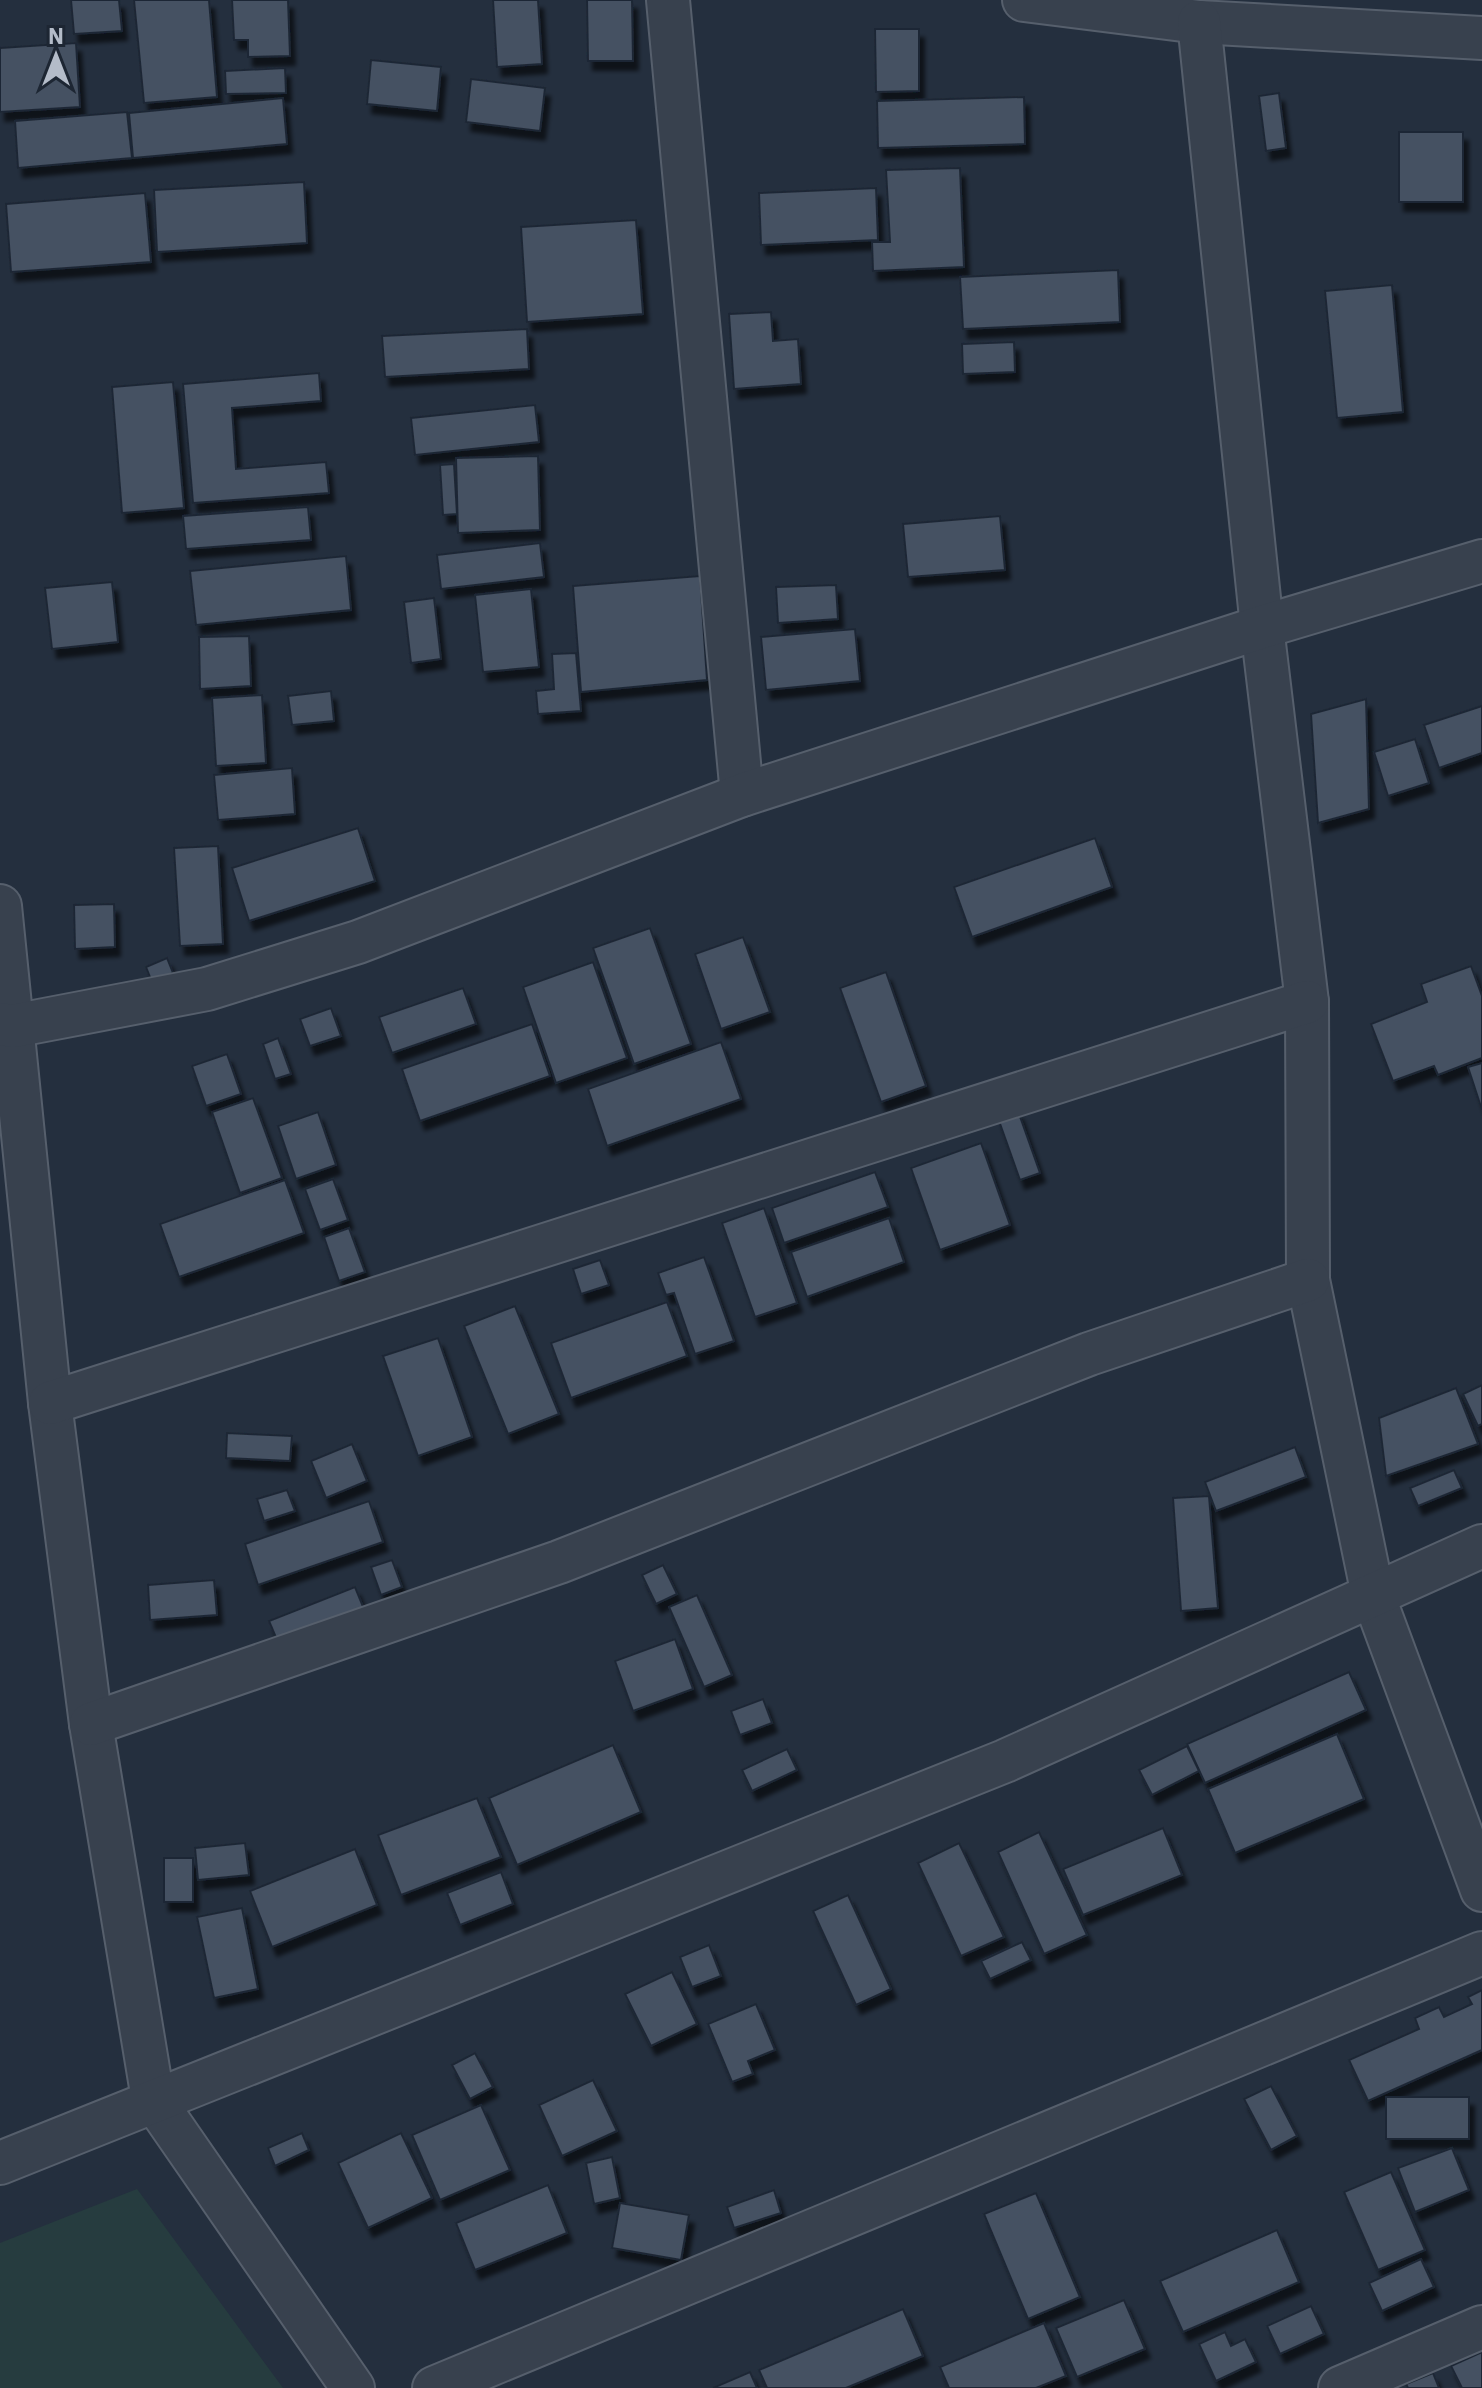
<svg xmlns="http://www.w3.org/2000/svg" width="1482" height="2388" font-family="'IBM Plex Sans',sans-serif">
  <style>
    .green { fill: #263c3f }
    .building { fill: #455162; stroke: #1f2835; stroke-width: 2; filter: url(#shadow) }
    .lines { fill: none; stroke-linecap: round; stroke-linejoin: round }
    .minor-casing { stroke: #565f6c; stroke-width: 46 }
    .minor { stroke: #38414e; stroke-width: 42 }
  </style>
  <defs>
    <filter id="shadow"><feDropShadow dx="5" dy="9" stdDeviation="2" flood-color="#0009"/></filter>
  </defs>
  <rect width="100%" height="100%" fill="#242f3e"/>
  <polygon class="green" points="137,2189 283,2388 0,2388 0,2243"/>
  <g class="building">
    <polygon points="71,0 119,0 122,31 74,34"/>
    <polygon points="134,0 209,0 217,97 144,103"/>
    <polygon points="232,0 288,0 290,56 248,57 248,40 234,40"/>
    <polygon points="493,0 538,0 542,64 497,67"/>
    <polygon points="587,0 632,0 633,61 588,61"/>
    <polygon points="875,29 919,29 919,91 876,92"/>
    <polygon points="76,43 80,107 0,112 0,48"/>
    <polygon points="371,60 441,67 437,111 367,104"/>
    <polygon points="285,68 286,93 226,94 225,71"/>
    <polygon points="471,79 545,88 540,131 466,122"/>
    <polygon points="1279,93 1286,148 1266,151 1259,96"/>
    <polygon points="1024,97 1025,144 878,148 877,101"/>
    <polygon points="283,98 287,144 133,158 129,113"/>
    <polygon points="127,112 132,158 18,168 15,121"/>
    <rect x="1399" y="132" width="64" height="70"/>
    <polygon points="960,168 964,267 873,271 872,242 890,242 886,170"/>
    <polygon points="304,182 307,243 157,252 154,190"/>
    <polygon points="876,188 878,240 761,245 759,193"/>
    <polygon points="145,193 151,262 11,272 6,204"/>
    <polygon points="636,220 643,314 527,322 521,227"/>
    <polygon points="1118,270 1120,322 963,329 960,277"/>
    <polygon points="1392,285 1403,412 1337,418 1325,291"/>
    <polygon points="771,312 773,341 798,339 801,384 734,389 729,314"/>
    <polygon points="527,329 529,369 385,377 382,336"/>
    <polygon points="1014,342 1015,372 963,374 962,344"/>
    <polygon points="319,373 321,401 232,408 236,469 326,462 329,493 193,503 183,384"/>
    <polygon points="173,382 184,508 122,513 112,387"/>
    <polygon points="535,405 539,442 415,455 411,418"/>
    <polygon points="538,456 540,530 458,533 456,458"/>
    <polygon points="454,464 457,514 443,515 440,465"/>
    <polygon points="308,507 311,540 186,549 183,516"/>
    <polygon points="1000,516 1005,570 908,577 903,524"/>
    <polygon points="540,543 544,577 441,589 437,555"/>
    <polygon points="346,556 351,610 196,625 190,571"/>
    <polygon points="700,576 707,680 581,692 573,586"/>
    <polygon points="112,582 118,642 52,649 45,588"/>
    <polygon points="836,585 838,619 778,623 776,587"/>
    <polygon points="531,589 539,667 483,672 475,595"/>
    <polygon points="434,598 441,659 411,663 404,602"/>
    <polygon points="855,629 860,681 766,690 761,637"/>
    <polygon points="249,636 251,686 200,689 199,637"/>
    <polygon points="576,653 581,711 538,714 536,691 554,689 552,654"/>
    <polygon points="331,691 334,721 292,725 288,696"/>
    <polygon points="262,695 266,763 216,766 212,698"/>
    <polygon points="1366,699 1369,809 1318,823 1311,714"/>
    <polygon points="1482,706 1482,753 1439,768 1424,725"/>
    <polygon points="1415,739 1429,783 1388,796 1374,752"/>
    <polygon points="292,768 295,814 218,820 214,775"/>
    <polygon points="358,828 375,881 249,921 232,868"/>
    <polygon points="1095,838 1112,887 972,937 954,887"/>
    <polygon points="218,846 223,944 180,946 174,848"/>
    <polygon points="114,904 115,947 75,949 74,905"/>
    <polygon points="650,928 691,1044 634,1064 593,948"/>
    <polygon points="743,937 770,1012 721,1029 695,954"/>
    <polygon points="167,958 173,973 152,982 146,967"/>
    <polygon points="593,962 627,1058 556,1083 523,987"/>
    <polygon points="1471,966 1482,996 1482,1058 1438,1075 1434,1066 1393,1081 1371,1024 1427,1002 1421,984"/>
    <polygon points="886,972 926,1086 881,1102 840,988"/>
    <polygon points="463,988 476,1024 392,1053 379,1017"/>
    <polygon points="331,1008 341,1036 310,1046 300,1019"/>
    <polygon points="532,1024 550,1076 420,1121 402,1069"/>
    <polygon points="278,1038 291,1074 275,1079 263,1044"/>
    <polygon points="721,1042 741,1099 607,1146 588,1089"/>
    <polygon points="227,1054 241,1094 206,1106 192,1066"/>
    <polygon points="1482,1063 1482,1110 1468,1067"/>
    <polygon points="253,1098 282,1178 240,1193 212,1112"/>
    <polygon points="1018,1111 1040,1173 1020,1180 998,1118"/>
    <polygon points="318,1112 336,1165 296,1179 278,1126"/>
    <polygon points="981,1143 1010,1225 940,1250 911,1168"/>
    <polygon points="875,1172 888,1207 784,1243 772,1208"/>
    <polygon points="333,1179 348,1220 320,1230 305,1189"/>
    <polygon points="285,1180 304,1233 179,1277 160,1224"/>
    <polygon points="764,1208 797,1303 755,1317 722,1223"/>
    <polygon points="889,1218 904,1262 807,1297 791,1252"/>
    <polygon points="349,1228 365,1272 339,1281 324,1237"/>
    <polygon points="704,1257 734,1341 695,1354 674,1293 666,1295 658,1273"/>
    <polygon points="600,1260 609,1285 581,1294 573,1269"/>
    <polygon points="667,1302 687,1356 571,1398 551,1343"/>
    <polygon points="515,1306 559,1414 508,1434 464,1326"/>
    <polygon points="438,1338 472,1437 418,1456 383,1356"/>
    <polygon points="1482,1385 1482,1424 1478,1426 1463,1394"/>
    <polygon points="1456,1388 1478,1444 1386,1476 1379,1418"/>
    <polygon points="227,1433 292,1436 290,1461 226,1458"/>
    <polygon points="352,1444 367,1481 326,1498 311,1461"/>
    <polygon points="1295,1447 1306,1477 1216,1511 1205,1482"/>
    <polygon points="1454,1470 1462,1488 1418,1506 1410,1488"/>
    <polygon points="287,1490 295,1511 264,1521 257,1499"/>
    <polygon points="1209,1496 1218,1608 1181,1611 1173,1498"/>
    <polygon points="369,1501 383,1542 258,1585 245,1544"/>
    <polygon points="392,1560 402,1587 381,1595 371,1567"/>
    <polygon points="663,1565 677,1594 656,1604 642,1575"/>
    <polygon points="214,1580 217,1615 150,1620 148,1585"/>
    <polygon points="355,1587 366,1614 280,1647 269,1621"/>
    <polygon points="697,1595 732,1675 704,1687 669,1607"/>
    <polygon points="675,1639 693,1689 633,1711 615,1661"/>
    <polygon points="1349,1672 1366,1710 1205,1783 1187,1744"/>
    <polygon points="763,1699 772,1723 740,1735 731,1711"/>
    <polygon points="1337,1734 1364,1799 1235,1853 1208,1789"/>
    <polygon points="613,1745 641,1812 517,1865 489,1798"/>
    <polygon points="1187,1746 1199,1771 1152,1795 1139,1770"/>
    <polygon points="787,1749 797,1770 752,1791 742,1770"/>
    <polygon points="477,1798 501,1857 401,1895 378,1835"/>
    <polygon points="1163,1828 1182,1875 1083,1915 1063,1869"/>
    <polygon points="1039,1832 1087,1935 1044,1954 998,1852"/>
    <polygon points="245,1843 249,1875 198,1880 195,1848"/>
    <polygon points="959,1843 1004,1937 961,1956 918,1863"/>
    <polygon points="355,1849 377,1905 272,1947 250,1891"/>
    <rect x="164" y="1858" width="29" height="44"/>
    <polygon points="501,1872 513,1904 460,1925 447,1893"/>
    <polygon points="848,1895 891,1989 856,2005 813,1911"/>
    <polygon points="242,1908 258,1989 214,1998 197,1917"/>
    <polygon points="1022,1942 1031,1960 990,1979 981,1961"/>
    <polygon points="709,1945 721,1976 692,1987 680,1957"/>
    <polygon points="672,1972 697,2024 651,2046 625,1994"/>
    <polygon points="1482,1990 1482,2050 1368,2101 1349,2060 1419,2029 1415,2018 1439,2007 1444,2017 1472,2004 1468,1997"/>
    <polygon points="756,2004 775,2050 748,2061 753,2074 732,2082 708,2024"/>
    <polygon points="475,2053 493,2087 470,2099 452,2065"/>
    <polygon points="593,2080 617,2131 562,2156 539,2105"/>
    <polygon points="1271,2086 1297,2136 1271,2150 1244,2099"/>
    <rect x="1386" y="2097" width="83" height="42"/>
    <polygon points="481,2105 510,2170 440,2200 412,2135"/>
    <polygon points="302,2133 309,2150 275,2166 268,2148"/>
    <polygon points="401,2133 432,2198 368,2228 338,2163"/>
    <polygon points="1452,2148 1469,2190 1415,2212 1398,2168"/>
    <polygon points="612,2157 620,2198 594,2204 586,2163"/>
    <polygon points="1391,2172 1425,2250 1378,2270 1344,2192"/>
    <polygon points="548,2185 567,2233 475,2270 456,2223"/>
    <polygon points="774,2190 781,2213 734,2228 727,2207"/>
    <polygon points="1036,2193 1080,2297 1028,2319 984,2214"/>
    <polygon points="620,2203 689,2215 681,2260 612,2248"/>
    <polygon points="1277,2230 1299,2282 1183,2332 1160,2281"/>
    <polygon points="1421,2259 1434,2287 1382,2311 1369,2283"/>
    <polygon points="1124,2300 1145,2349 1077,2377 1056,2328"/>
    <polygon points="1311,2306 1324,2334 1280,2354 1267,2326"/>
    <polygon points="903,2309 923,2356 846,2388 767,2388 759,2370"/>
    <polygon points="1044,2323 1066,2376 1036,2388 949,2388 940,2367"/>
    <polygon points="1225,2332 1231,2346 1245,2339 1256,2362 1216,2381 1199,2344"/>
    <polygon points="1482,2352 1482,2388 1462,2388 1451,2366"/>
    <polygon points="750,2372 757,2388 713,2388"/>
    <polygon points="1433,2373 1439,2388 1408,2388 1406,2384"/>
  </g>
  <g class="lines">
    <g class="minor-casing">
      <g id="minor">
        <polyline points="668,0 742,795"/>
        <polyline points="1024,0 1199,22 1482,38"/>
        <polyline points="1199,22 1262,627 1307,1002 1308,1280 1373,1595 1482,1890"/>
        <polyline points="0,906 50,1403 91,1724 153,2099 353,2388"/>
        <polyline points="0,1024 13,1026 207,989 358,942 742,795 1262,627 1482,561"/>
        <polyline points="50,1403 1307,1002"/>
        <polyline points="91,1724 559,1562 1089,1354 1308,1280"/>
        <polyline points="0,2163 1005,1761 1482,1546"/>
        <polyline points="434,2388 1482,1953"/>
        <polyline points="1340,2388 1482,2327"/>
      </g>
    </g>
    <use href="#minor" class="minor"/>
  </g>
  <g transform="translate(56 56)" stroke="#1d2633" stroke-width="6" paint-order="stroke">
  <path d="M0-6L14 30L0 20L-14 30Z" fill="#b4bcc9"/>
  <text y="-12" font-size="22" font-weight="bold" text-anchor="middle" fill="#b4bcc9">N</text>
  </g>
</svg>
